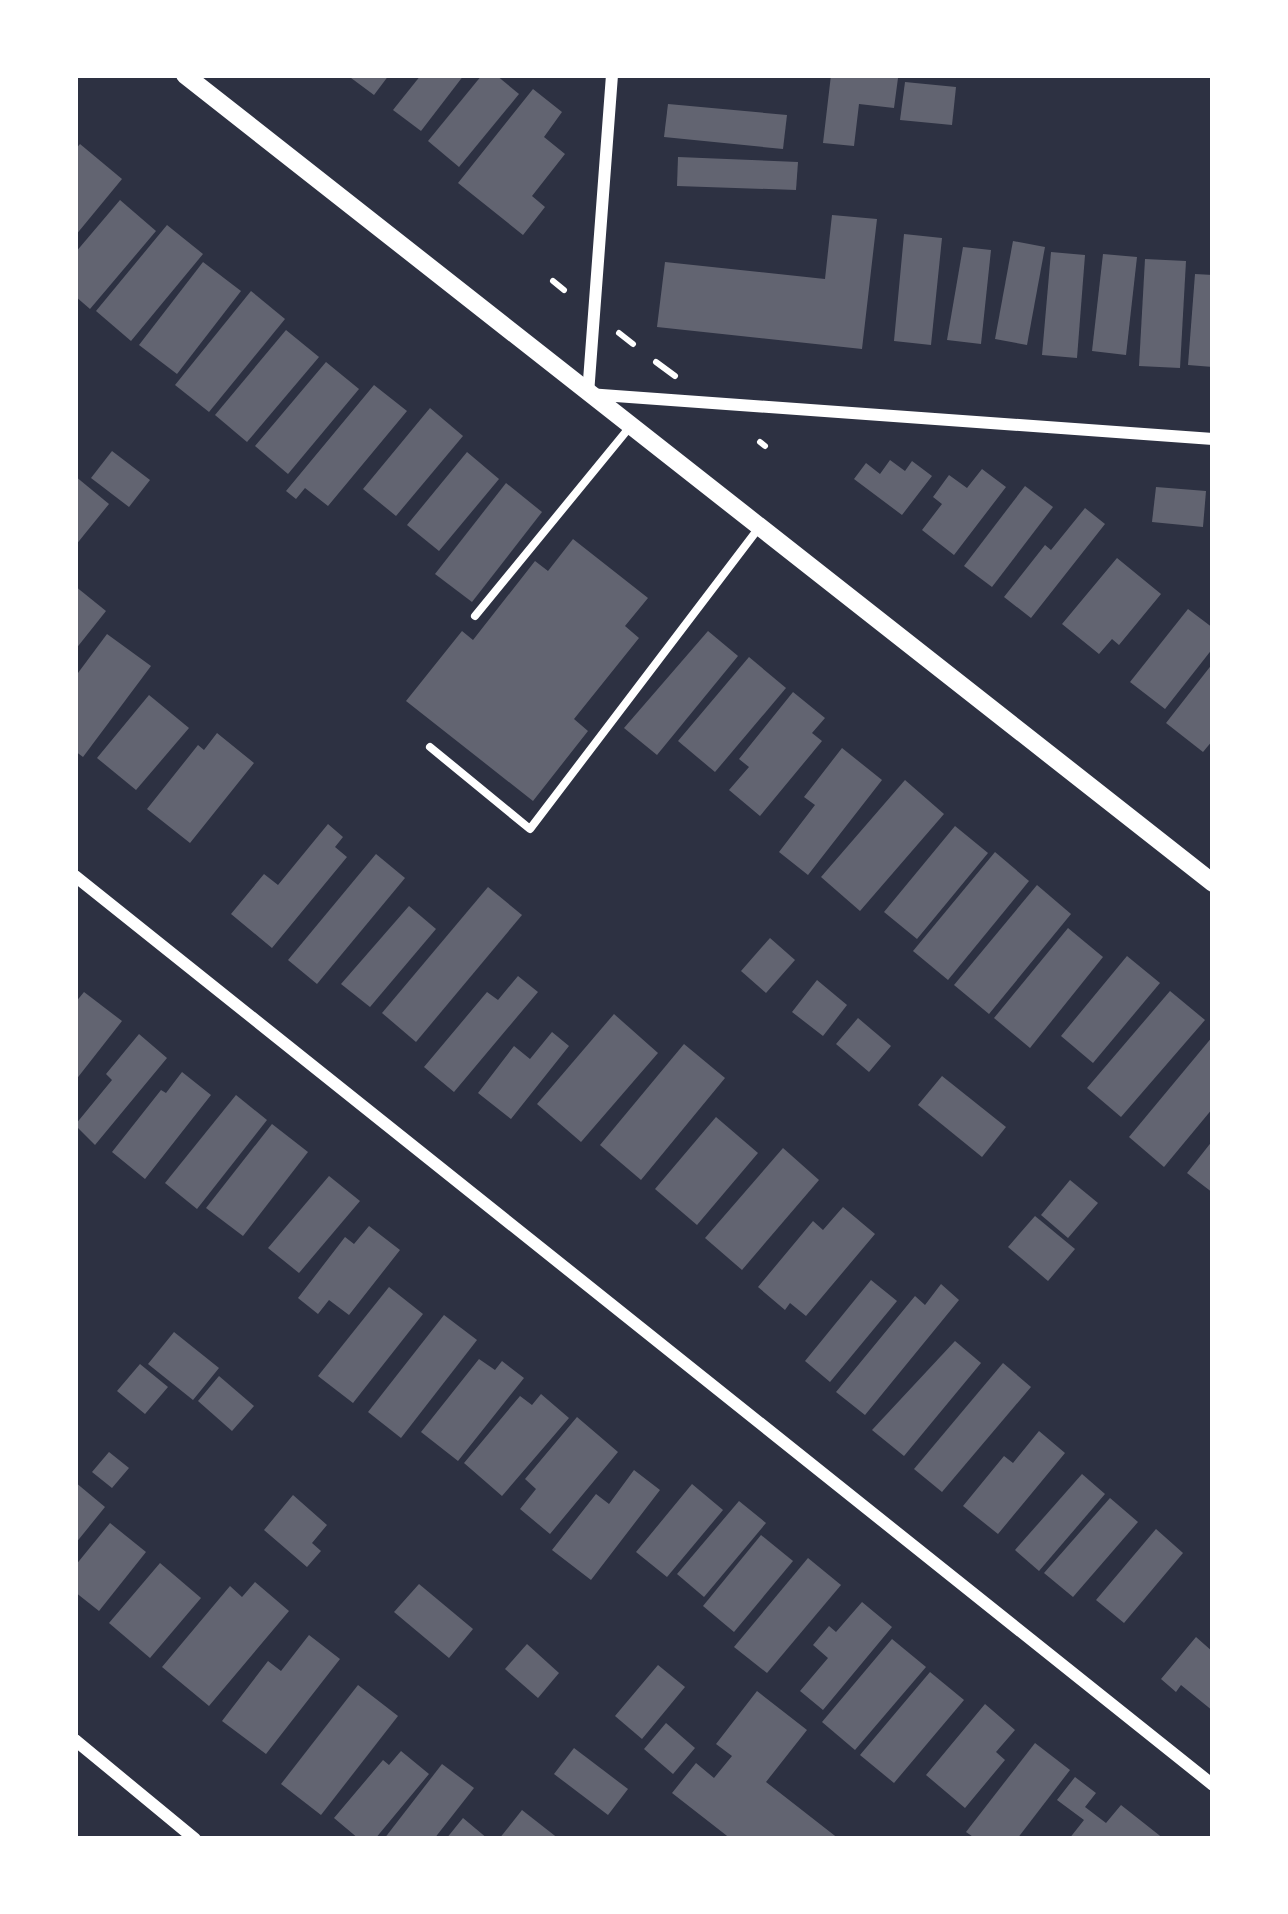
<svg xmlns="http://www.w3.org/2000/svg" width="1288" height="1914" font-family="Georgia,serif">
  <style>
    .building { fill: #626471 }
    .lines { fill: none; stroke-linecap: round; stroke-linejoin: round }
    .path { stroke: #fff; stroke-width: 6 }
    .service { stroke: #fff; stroke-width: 8 }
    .minor { stroke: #fff; stroke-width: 12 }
    .tertiary { stroke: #fff; stroke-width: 18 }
  </style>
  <rect width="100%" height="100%" fill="#2d3142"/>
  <g class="building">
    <polygon points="347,75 389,75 374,95"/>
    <polygon points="421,75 464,75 421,131 393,110"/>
    <polygon points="482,75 496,75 519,94 459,167 428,141"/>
    <polygon points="831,75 898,78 894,108 859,104 854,146 823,143"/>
    <polygon points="905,82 956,87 952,125 900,120"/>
    <polygon points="533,89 562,112 544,137 565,154 532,196 545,207 523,235 458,183"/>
    <polygon points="668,104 787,115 783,149 664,137"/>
    <polygon points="80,144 122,179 75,236 75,150"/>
    <polygon points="678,157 798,162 796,190 677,186"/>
    <polygon points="120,200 156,231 90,309 75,296 75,253"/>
    <polygon points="832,215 877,219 862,349 657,327 665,262 825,279"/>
    <polygon points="167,225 203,254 131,341 96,311"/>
    <polygon points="904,234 942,238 931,345 894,341"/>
    <polygon points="1013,241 1045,247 1027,345 995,339"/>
    <polygon points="963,247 991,250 981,344 947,340"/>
    <polygon points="1051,252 1085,255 1077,358 1042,355"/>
    <polygon points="1103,254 1137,257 1126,355 1092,351"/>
    <polygon points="1145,259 1186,261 1180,368 1139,366"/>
    <polygon points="203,262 241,291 177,374 139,345"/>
    <polygon points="1195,274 1213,275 1213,367 1188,365"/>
    <polygon points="251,291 285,319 209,412 175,385"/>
    <polygon points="286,330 319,357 247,442 215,415"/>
    <polygon points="326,362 359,389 288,474 255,446"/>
    <polygon points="374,385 407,411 328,506 305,488 296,499 286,491"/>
    <polygon points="430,408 463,436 396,516 363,489"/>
    <polygon points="112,451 150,480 129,507 91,478"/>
    <polygon points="467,452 499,479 439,551 407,525"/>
    <polygon points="890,460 905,471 912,461 932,476 902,515 854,479 866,463 880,474"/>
    <polygon points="982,469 1006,487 954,555 922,530 942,504 933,497 949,475 967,488"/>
    <polygon points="75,476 109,504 75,546"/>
    <polygon points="506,483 542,512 472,602 435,574"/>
    <polygon points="1025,486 1053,507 992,587 964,566"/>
    <polygon points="1156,487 1206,491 1203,527 1152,522"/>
    <polygon points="1085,508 1105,524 1031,618 1004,597 1045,545 1051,550"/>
    <polygon points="573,539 648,598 625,626 639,638 574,719 588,731 533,801 406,701 462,631 473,640 535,561 548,571"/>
    <polygon points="1117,558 1161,594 1119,645 1112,639 1099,654 1062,624"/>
    <polygon points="75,586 106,611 75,650"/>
    <polygon points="1188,609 1213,628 1213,648 1165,709 1130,682"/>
    <polygon points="708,631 738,656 657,755 624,728"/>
    <polygon points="107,634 151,666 83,757 75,751 75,677"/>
    <polygon points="749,657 786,688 715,772 678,741"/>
    <polygon points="1213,663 1213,740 1203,752 1166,723"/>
    <polygon points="793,692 825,718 812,733 822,741 760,816 729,790 749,767 739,759"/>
    <polygon points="149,695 189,728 136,790 97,758"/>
    <polygon points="217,733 254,763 190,843 147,809 198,745 204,750"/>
    <polygon points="842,748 882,780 808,875 779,852 815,805 804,797"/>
    <polygon points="905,780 944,814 860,911 821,877"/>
    <polygon points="328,824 343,837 335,847 347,857 272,948 231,914 264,874 278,885"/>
    <polygon points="955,826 988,853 917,939 884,912"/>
    <polygon points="995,852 1029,881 948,980 913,951"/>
    <polygon points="376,854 405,878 317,984 288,960"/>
    <polygon points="1037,885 1071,914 989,1014 954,985"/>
    <polygon points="488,887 522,915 416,1042 382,1013"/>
    <polygon points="409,906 436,929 370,1007 341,984"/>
    <polygon points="1068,928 1103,957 1030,1048 994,1018"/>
    <polygon points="770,938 795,960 766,993 741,971"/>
    <polygon points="1127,956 1160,983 1093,1063 1061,1036"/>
    <polygon points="518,976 538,992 454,1092 424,1067 487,992 498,1000"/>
    <polygon points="817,980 847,1005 823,1036 792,1012"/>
    <polygon points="1170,991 1205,1020 1121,1117 1087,1088"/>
    <polygon points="84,992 122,1021 75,1081 75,1003"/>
    <polygon points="614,1014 658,1053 581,1142 537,1104"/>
    <polygon points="858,1018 891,1046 869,1072 836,1044"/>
    <polygon points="552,1032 569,1046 511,1119 478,1093 514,1046 530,1059"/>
    <polygon points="139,1034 167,1058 95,1145 75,1125 112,1080 106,1074"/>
    <polygon points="1213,1036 1213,1108 1164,1167 1129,1137"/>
    <polygon points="684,1044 725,1078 641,1180 600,1145"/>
    <polygon points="182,1072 211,1095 145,1179 112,1152 161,1090 166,1093"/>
    <polygon points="942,1076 1006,1127 982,1157 918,1105"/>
    <polygon points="236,1095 267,1120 197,1209 165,1183"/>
    <polygon points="716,1117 758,1153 697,1225 655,1189"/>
    <polygon points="272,1124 308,1152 243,1236 206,1208"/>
    <polygon points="1213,1140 1213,1193 1187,1173"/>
    <polygon points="783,1148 819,1180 742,1270 705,1238"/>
    <polygon points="329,1176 360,1201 299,1273 268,1248"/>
    <polygon points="1070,1180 1098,1203 1068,1238 1041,1215"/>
    <polygon points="843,1207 875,1234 806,1316 790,1303 785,1310 758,1287 813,1221 823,1230"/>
    <polygon points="1035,1216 1075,1249 1048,1281 1008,1247"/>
    <polygon points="369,1226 400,1250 349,1315 329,1300 318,1314 298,1298 345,1237 354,1244"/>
    <polygon points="871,1280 897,1301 830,1382 805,1361"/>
    <polygon points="941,1284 959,1300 865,1415 836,1392 915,1296 925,1305"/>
    <polygon points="389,1287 423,1314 353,1403 318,1376"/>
    <polygon points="444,1315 477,1340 401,1438 368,1412"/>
    <polygon points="174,1332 219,1368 193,1400 148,1364"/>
    <polygon points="955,1341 981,1363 904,1456 872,1430"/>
    <polygon points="479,1359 495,1370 502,1361 524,1378 458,1461 421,1432"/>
    <polygon points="1003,1363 1031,1387 942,1492 914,1469"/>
    <polygon points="140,1364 168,1387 145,1414 117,1391"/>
    <polygon points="219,1376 254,1406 232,1431 198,1401"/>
    <polygon points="541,1394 569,1418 502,1496 464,1463 520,1396 532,1405"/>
    <polygon points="577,1417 618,1452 550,1534 520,1509 536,1489 525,1479"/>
    <polygon points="1039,1431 1065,1453 998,1534 963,1506 1004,1456 1013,1463"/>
    <polygon points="109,1452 129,1468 112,1488 92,1472"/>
    <polygon points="634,1470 660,1490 591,1580 552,1550 596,1494 609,1504"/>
    <polygon points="1082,1474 1105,1494 1039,1571 1015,1550"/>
    <polygon points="75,1482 105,1507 75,1544"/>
    <polygon points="692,1484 723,1510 667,1577 636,1552"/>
    <polygon points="293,1495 327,1525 312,1543 321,1551 307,1567 264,1530"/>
    <polygon points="1110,1498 1138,1522 1073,1597 1044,1573"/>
    <polygon points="739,1501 766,1523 704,1597 677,1574"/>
    <polygon points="110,1523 146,1552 99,1611 75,1592 75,1566"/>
    <polygon points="1156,1529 1183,1553 1124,1623 1096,1600"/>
    <polygon points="761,1535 793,1561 734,1632 703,1606"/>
    <polygon points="808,1558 841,1585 767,1673 734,1647"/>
    <polygon points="160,1563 201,1598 150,1658 109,1623"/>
    <polygon points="255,1582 289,1611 209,1706 162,1667 230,1586 242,1597"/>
    <polygon points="419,1584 473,1629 449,1658 394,1612"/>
    <polygon points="862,1602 892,1627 823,1710 800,1691 828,1658 813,1645 829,1626 836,1632"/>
    <polygon points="309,1635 340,1659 266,1754 222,1721 268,1661 281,1671"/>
    <polygon points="1196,1637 1213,1652 1213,1711 1181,1685 1176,1692 1161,1679"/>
    <polygon points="892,1639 926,1667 855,1750 822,1722"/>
    <polygon points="527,1644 559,1673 538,1698 505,1669"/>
    <polygon points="658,1665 685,1687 642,1739 615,1716"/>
    <polygon points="930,1672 964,1700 894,1783 860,1755"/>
    <polygon points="358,1685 398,1716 321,1815 281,1784"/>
    <polygon points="757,1691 807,1730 766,1782 839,1839 731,1839 672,1793 696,1763 714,1778 732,1756 716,1744"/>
    <polygon points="985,1704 1015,1730 996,1752 1005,1760 965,1808 926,1775"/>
    <polygon points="666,1723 695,1748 673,1774 644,1749"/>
    <polygon points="1035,1743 1070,1770 1017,1839 976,1839 966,1832"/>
    <polygon points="574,1748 628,1789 608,1815 554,1774"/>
    <polygon points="401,1751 429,1774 375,1839 359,1839 334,1818 383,1760 389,1765"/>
    <polygon points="442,1764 474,1788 434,1839 384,1839"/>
    <polygon points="1075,1777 1096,1793 1085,1807 1106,1823 1121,1805 1164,1839 1069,1839 1084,1820 1057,1800"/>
    <polygon points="522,1810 559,1839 499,1839"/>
    <polygon points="463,1818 488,1839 446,1839"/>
  </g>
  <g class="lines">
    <g class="path">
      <polyline points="553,281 564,290"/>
      <polyline points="619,333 633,344"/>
      <polyline points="656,362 675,376"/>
      <polyline points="760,442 765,446"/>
    </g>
    <g class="service">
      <polyline points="475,616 629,428"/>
      <polyline points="430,747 530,829 758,529"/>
    </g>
    <g class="minor">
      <polyline points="612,75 588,394 1213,439"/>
      <polyline points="75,876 1213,1785"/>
      <polyline points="75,1740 195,1839"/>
    </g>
    <polyline class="tertiary" points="185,75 1213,883"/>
  </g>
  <rect width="1288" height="1914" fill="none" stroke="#ffffff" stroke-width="156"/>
</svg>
